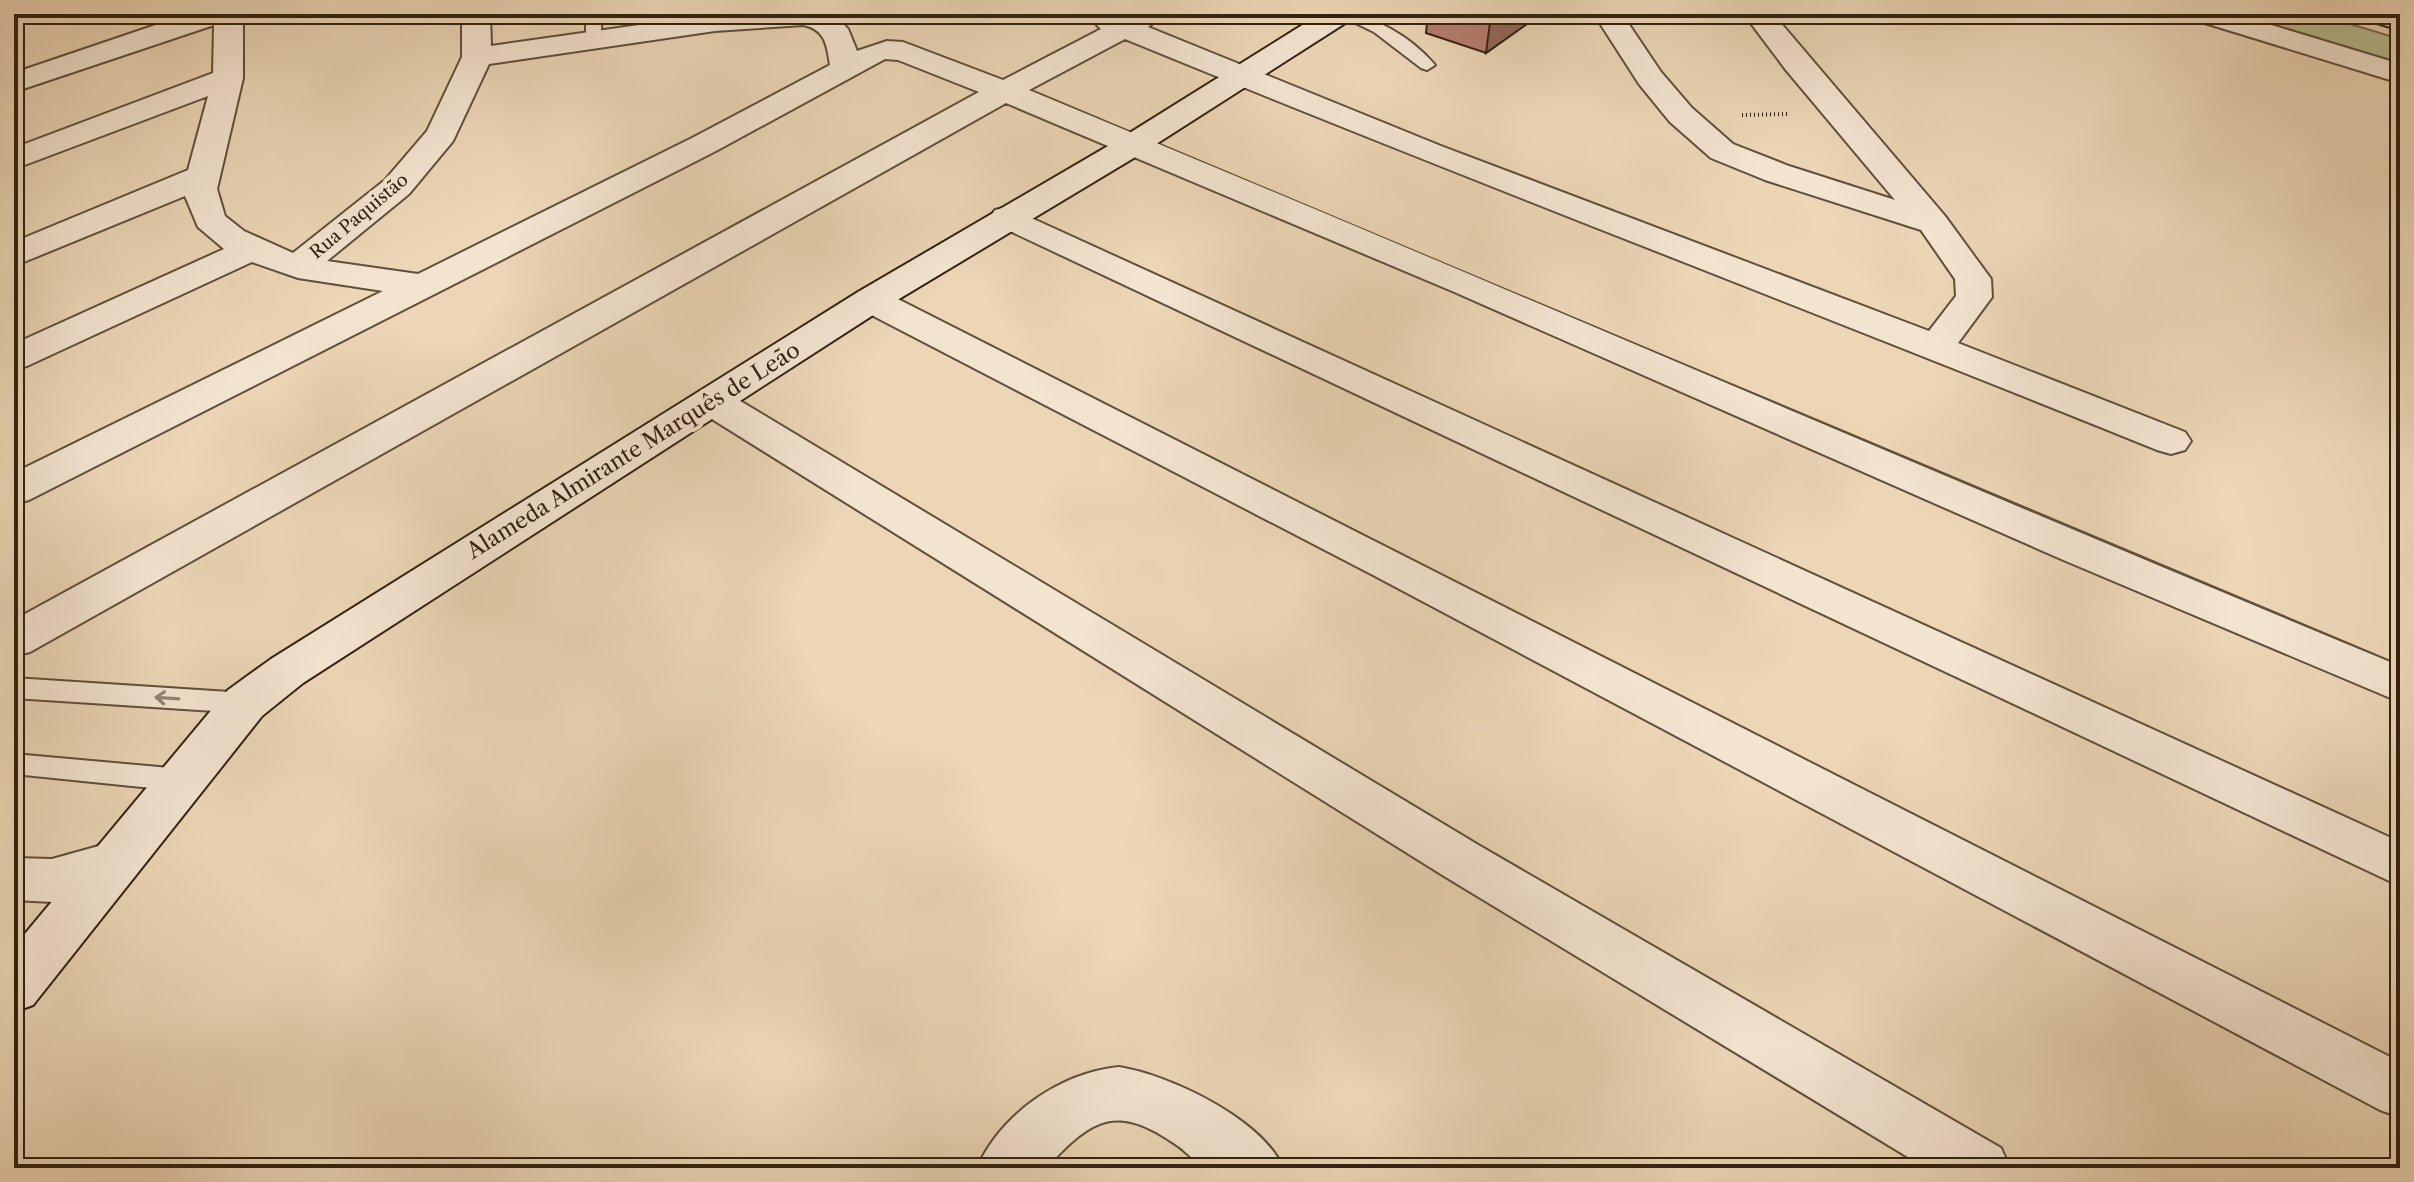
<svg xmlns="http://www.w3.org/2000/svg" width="2414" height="1182" font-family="'Libre Caslon Text',serif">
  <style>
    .green { fill: #b6be90; stroke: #747051; stroke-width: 2 }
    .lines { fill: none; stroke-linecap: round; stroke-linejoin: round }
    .service-casing { stroke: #604f3b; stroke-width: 4 }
    .minor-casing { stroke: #604f3b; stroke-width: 4 }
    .secondary-casing { stroke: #322212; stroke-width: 4 }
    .primary-casing { stroke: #322212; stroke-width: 4 }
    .path { stroke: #322212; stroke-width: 4; stroke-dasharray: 1 3; stroke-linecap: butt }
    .service { fill: #f3e4d0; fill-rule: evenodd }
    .minor { fill: #f3e4d0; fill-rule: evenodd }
    .secondary { fill: #f3e4d0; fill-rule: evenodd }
    .primary { fill: #ecd6b6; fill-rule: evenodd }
    .wall { fill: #b57e6e; stroke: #322212; stroke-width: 2 }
    .shaded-wall { fill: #94665a; stroke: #322212; stroke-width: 2 }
    .building { fill: #d39280; stroke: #322212; stroke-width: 2 }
    .oneway { stroke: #928371 }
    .labels { text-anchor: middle; stroke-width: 8; stroke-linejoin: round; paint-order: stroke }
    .far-street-label { font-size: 18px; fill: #322212; stroke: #f3e4d0 }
    .street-label { font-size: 22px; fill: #322212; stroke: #f3e4d0 }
  </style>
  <rect width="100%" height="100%" fill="#ecd6b6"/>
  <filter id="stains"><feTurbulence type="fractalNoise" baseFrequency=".0025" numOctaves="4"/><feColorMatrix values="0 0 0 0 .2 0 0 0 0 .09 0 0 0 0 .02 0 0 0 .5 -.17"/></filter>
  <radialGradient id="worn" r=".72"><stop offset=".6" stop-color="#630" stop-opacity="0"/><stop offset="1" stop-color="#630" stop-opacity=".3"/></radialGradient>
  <polygon class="green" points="2226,14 2317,14 2400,39 2400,67"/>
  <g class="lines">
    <g class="service-casing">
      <g id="service">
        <polygon points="586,14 602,14 600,44 594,46 586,41"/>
        <path d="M1337 14C1374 14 1411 37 1435 65L1427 70 1421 68 1374 32Z"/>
        <polygon points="14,678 245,693 254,696 258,703 254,710 245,713 14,698"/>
        <polygon points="14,754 181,769 190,773 194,780 190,787 181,791 14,774"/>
      </g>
    </g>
    <g class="minor-casing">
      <g id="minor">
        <path d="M188 14H239L243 21V78L217 189 225 216 244 231 293 253 385 180 427 131 462 57V14H490L491 46 717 14H834L848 29 857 51 887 41 903 42 1003 80 1101 29 1093 21 1097 15 1123 17 1129 14H1165L1148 27 1441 146 1929 331 1956 296 1955 279 1921 230 1765 180 1711 158 1670 122 1639 84 1594 14H1622L1661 72 1692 108 1733 144 1789 166 1895 200 1786 70 1744 14H1773L1945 216 1991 279 1992 297 1958 343 2185 432 2191 441 2185 450 2171 454 2157 450C1814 311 1468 180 1125 39L1029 90C1487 279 1942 477 2400 666V702L2061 559 1452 291 1006 103 30 652 14 656V620L979 92 898 60 885 59 714 152 29 500 14 504V473L383 291 298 278 252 262 27 366 14 369V344L224 249 198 227 185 196 14 266V242L188 170 208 96 14 169V148L213 73 214 25 14 92V73ZM803 25C825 29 827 45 830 65L692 138 418 274 327 261 409 194 453 141 489 64 715 31Z"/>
        <polygon points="2191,14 2235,14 2400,64 2400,83 2195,20"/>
        <polygon points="1007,207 2400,842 2400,886 995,224 990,217 995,210"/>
        <polygon points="871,289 884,292 2400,1062 2400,1117 2380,1110 1373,575 858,308 853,300 858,292"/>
        <polygon points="713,390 727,393 1480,846 2001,1148 2010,1168 1926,1168 1444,876 699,411 694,402 699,393"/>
        <polygon points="113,842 131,848 139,863 131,878 52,902 14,900 14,858 52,859"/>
        <path d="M1119 1067C1170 1075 1262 1119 1283 1168 1262 1168 1227 1173 1208 1168 1198 1166 1187 1152 1178 1146 1117 1103 1093 1117 1046 1168H977C1001 1114 1060 1073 1119 1067Z"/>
      </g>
    </g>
    <g class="secondary-casing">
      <polygon id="secondary" points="1320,14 1354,14 1350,20 1142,153 884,308 303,683 262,716 33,1005 14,1012 14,947 228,690 271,659 858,292 1120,139"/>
    </g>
    <g class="primary-casing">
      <polygon id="primary" points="2363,14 2400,14 2400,30 2367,20"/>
    </g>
    <polyline class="path" points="1742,115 1788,114"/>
    <use href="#service" class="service"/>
    <use href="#minor" class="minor"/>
    <use href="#secondary" class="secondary"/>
    <use href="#primary" class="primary"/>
  </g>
  <polygon class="wall" points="1428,14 1541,14 1486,53 1426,33"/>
  <polygon class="shaded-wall" points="1501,14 1541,14 1486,53 1490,22"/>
  <polygon class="building" points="1467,14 1501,14 1490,22"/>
  <defs><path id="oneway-shaft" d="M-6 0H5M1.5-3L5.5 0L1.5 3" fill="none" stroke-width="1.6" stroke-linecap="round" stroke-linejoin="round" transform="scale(2)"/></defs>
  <use class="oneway" href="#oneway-shaft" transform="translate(167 698) rotate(-176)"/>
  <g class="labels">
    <g class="far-street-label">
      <text transform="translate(359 216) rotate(-40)" y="6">Rua Paquistão</text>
    </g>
    <g class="street-label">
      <text transform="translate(633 450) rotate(-32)" y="8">Alameda Almirante Marquês de Leão</text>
    </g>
  </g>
  <rect width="2414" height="1182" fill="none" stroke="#ecd6b6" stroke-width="48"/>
  <rect x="16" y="16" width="2382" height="1150" fill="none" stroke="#322212" stroke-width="4"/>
  <rect x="24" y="24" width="2366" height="1134" fill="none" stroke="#322212" stroke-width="2"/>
  <rect width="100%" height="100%" filter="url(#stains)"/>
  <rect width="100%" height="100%" fill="url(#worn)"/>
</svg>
